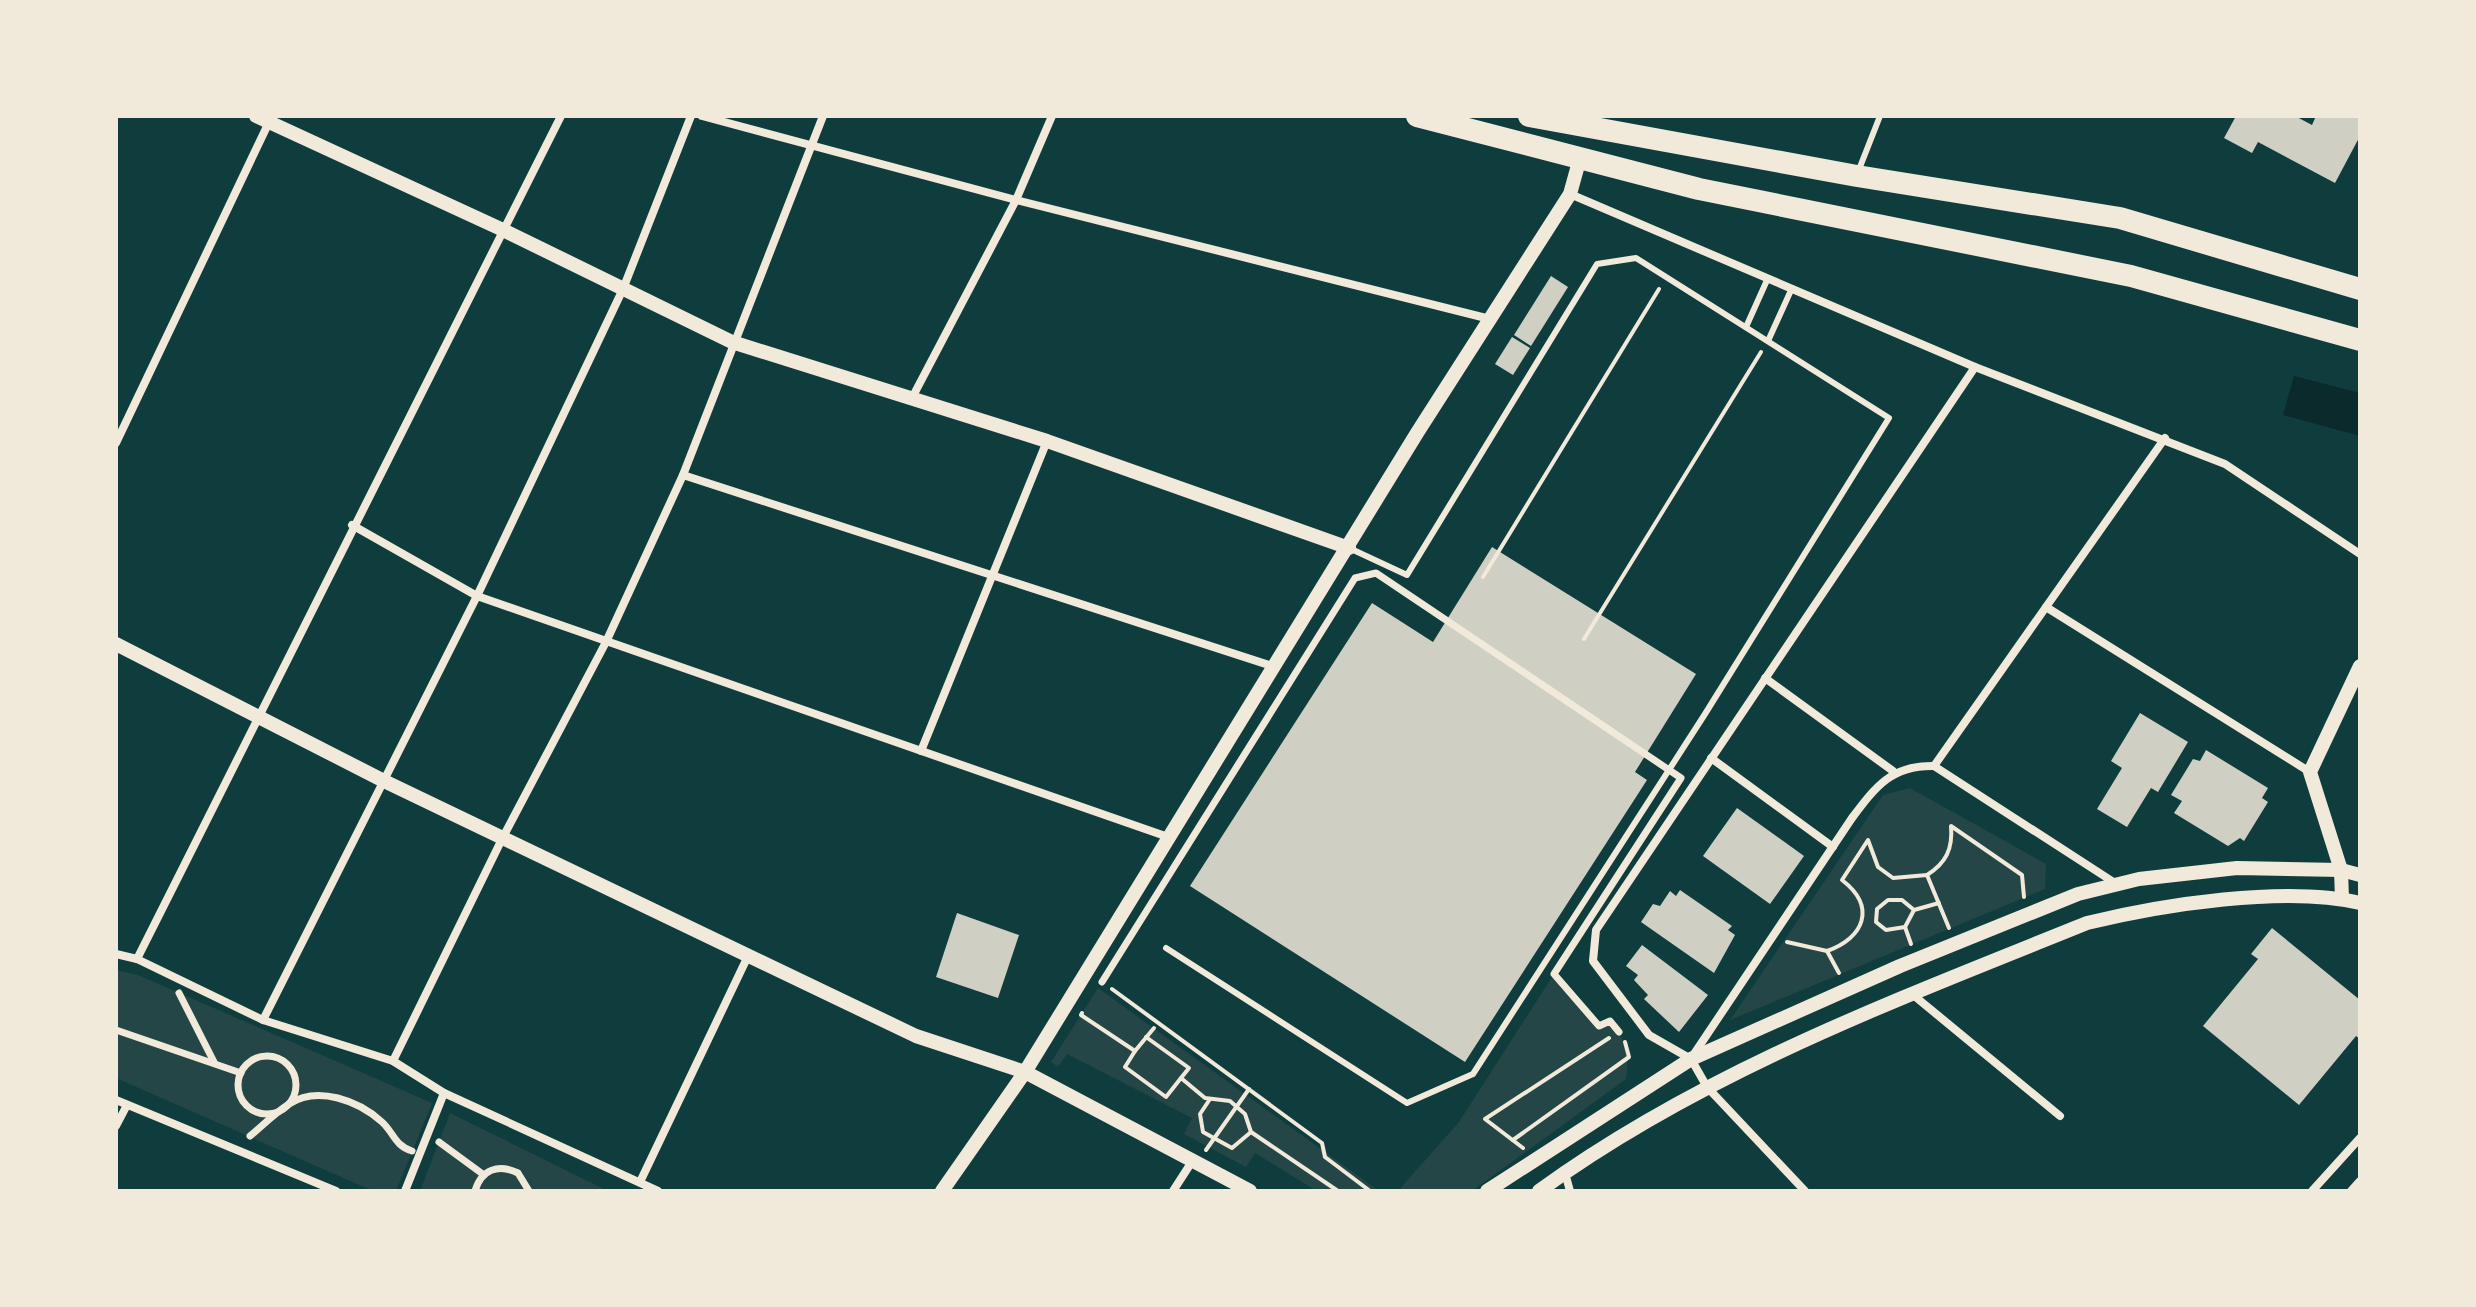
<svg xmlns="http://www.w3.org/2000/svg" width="2476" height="1307" font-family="'Fira Sans',sans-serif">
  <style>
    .green { fill: #244646 }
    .water { fill: #0a2a2b }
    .building { fill: #cfcfc3 }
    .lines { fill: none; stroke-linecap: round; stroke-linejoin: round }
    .path { stroke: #f1e9da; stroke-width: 4 }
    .service { stroke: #f1e9da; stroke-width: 6 }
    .pedestrian { stroke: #f1e9da; stroke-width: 7 }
    .minor { stroke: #f1e9da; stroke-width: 8 }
    .tertiary { stroke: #f1e9da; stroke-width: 14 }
    .trunk { stroke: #f1e9da; stroke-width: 22 }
  </style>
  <rect width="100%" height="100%" fill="#0f3d3e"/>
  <g class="green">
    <polygon points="1910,788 2046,864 2045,889 1730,1020 1883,795"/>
    <polygon points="116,970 138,975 432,1103 396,1191 373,1191 116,1078"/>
    <path d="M1554 974 1599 1025 1610 1021C1627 1041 1630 1053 1626 1079L1472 1191H1398L1459 1122Z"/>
    <polygon points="1098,988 1379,1191 1317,1191 1255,1153 1246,1167 1184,1134 1192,1118 1067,1054 1058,1067 1051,1062"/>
    <polygon points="450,1113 608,1191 420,1191"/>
  </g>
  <polygon class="water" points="2294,376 2360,393 2360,436 2283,415"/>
  <g class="building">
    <polygon points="2236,116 2295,116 2312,125 2316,116 2360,116 2360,136 2335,183 2258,142 2252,153 2224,138"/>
    <polygon points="1551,276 1568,287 1531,346 1514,335"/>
    <polygon points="1512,337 1530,348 1513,375 1495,364"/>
    <polygon points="1492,547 1696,674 1635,772 1647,780 1465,1062 1190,886 1372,603 1433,642"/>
    <polygon points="2140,713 2188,742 2158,792 2151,788 2127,827 2097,809 2122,768 2111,761"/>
    <polygon points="2206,750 2268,788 2262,798 2268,802 2244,841 2240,838 2228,846 2174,813 2182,801 2171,795 2193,759 2200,761"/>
    <polygon points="1737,808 1804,856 1770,904 1703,856"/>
    <polygon points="1680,890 1732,926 1728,930 1735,935 1714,973 1641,922 1653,904 1660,906 1670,891 1676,896"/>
    <polygon points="957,913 1019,935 998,998 936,977"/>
    <polygon points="2272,928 2360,1000 2360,1039 2356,1036 2299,1105 2203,1026 2258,959 2251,954"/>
    <polygon points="1642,945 1708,995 1679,1032 1644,999 1648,995 1634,980 1638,975 1626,966"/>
  </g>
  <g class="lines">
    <g class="path">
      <polyline points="1483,577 1659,289"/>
      <polyline points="1584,639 1761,352"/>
      <path d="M1927 875C1946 863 1953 849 1951 826L2022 875 2024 897"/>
      <polyline points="1914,910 1902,900 1888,900 1877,909 1876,922 1886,930 1905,927 1914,910 1939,903"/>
      <polyline points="1905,927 1911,944"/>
      <polyline points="1787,942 1827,951 1839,973"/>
      <path d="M1827 951C1864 938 1877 907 1842 880L1868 840 1878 867 1893 878 1927 875 1949 928"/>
      <polyline points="1112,989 1322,1143 1325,1157 1370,1191"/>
      <polyline points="1082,1013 1081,1015 1135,1051 1125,1067 1166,1097 1181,1078 1205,1098 1230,1101 1245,1114 1251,1132 1338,1191"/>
      <polyline points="1146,1037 1189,1068 1181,1078"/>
      <polyline points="1135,1051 1154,1028"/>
      <polyline points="1210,1099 1200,1114 1203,1132 1232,1148 1251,1132"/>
      <polyline points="1513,1140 1629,1057 1625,1042"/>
      <polyline points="1523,1148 1485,1119 1609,1038"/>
      <polyline points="1206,1150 1249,1089"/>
    </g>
    <g class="service">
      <polyline points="1858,172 1880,116"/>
      <polyline points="1746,327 1768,278"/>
      <polyline points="1768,341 1792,288"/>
      <polyline points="1166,948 1407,1103 1473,1074 1705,714 1889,418 1636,258 1597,264 1407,575 1349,548"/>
    </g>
    <g class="pedestrian">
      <polyline points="1102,982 1355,578 1376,573 1681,778 1554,974 1599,1026 1610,1021 1619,1032"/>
      <polyline points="179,993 214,1062"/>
      <polyline points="116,1030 241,1073"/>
      <circle cx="267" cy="1085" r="29"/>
      <path d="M250 1136C262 1126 275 1113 289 1104 318 1085 359 1101 382 1122 394 1133 395 1146 412 1151"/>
      <polyline points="439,1142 484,1175"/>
      <path d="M475 1191C481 1170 498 1163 518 1173L529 1191"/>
    </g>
    <g class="minor">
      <polyline points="702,116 1016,200 1490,319"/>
      <polyline points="1570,194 1975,367 2225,464 2360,554"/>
      <polyline points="912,398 1016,200 1052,116"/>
      <polyline points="116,443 270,120"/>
      <polyline points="683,475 1275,667"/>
      <polyline points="352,525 477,596 1171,838"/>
      <polyline points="2046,607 2310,772"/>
      <polyline points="1765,678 1893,771"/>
      <polyline points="921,751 1047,441"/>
      <polyline points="1711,758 1833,847"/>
      <polyline points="1934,766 2165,438"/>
      <polyline points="116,954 137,959 263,1020 393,1061 444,1093 658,1191"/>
      <polyline points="137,959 561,116"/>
      <polyline points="1912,994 2060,1116"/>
      <polyline points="263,1020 477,596 623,289 691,116"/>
      <path d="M1692 1057 1852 818C1876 786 1892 765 1934 766L2115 883"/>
      <polyline points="393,1061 502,839 606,642 683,475 823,116"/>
      <polyline points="116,1100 336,1191"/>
      <polyline points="116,1126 127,1105"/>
      <polyline points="1565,1173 1570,1191"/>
      <polyline points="640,1182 748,956"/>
      <polyline points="405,1191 444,1093"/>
      <polyline points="1173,1191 1193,1160"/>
      <polyline points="1805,1191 1707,1087 1691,1059 1649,1035 1593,961 1596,930 1975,367"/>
      <polyline points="2312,1191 2360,1138"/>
      <polyline points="2351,1191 2360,1181"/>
    </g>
    <g class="tertiary">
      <polyline points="256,116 501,229 732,342 1047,441 1349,548"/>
      <polyline points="116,644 384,781 916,1036 1025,1072 1250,1191"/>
      <polyline points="2342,899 2341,870 2310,772 2360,666"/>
      <polyline points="942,1191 1025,1072 1417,433 1570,194 1580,158"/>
      <polyline points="1487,1191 1691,1059 1900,966 2078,894 2139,879 2237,868 2341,870 2360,875"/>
      <path d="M1539 1191C1704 1071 1899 999 2087 923 2161 905 2286 885 2360 903"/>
    </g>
    <g class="trunk">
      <polyline points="1417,116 1699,189 2131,276 2360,340"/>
      <polyline points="1529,116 1857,176 2120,218 2360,289"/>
    </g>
  </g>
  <rect width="2476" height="1307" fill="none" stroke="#f1e9da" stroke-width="236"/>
</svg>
